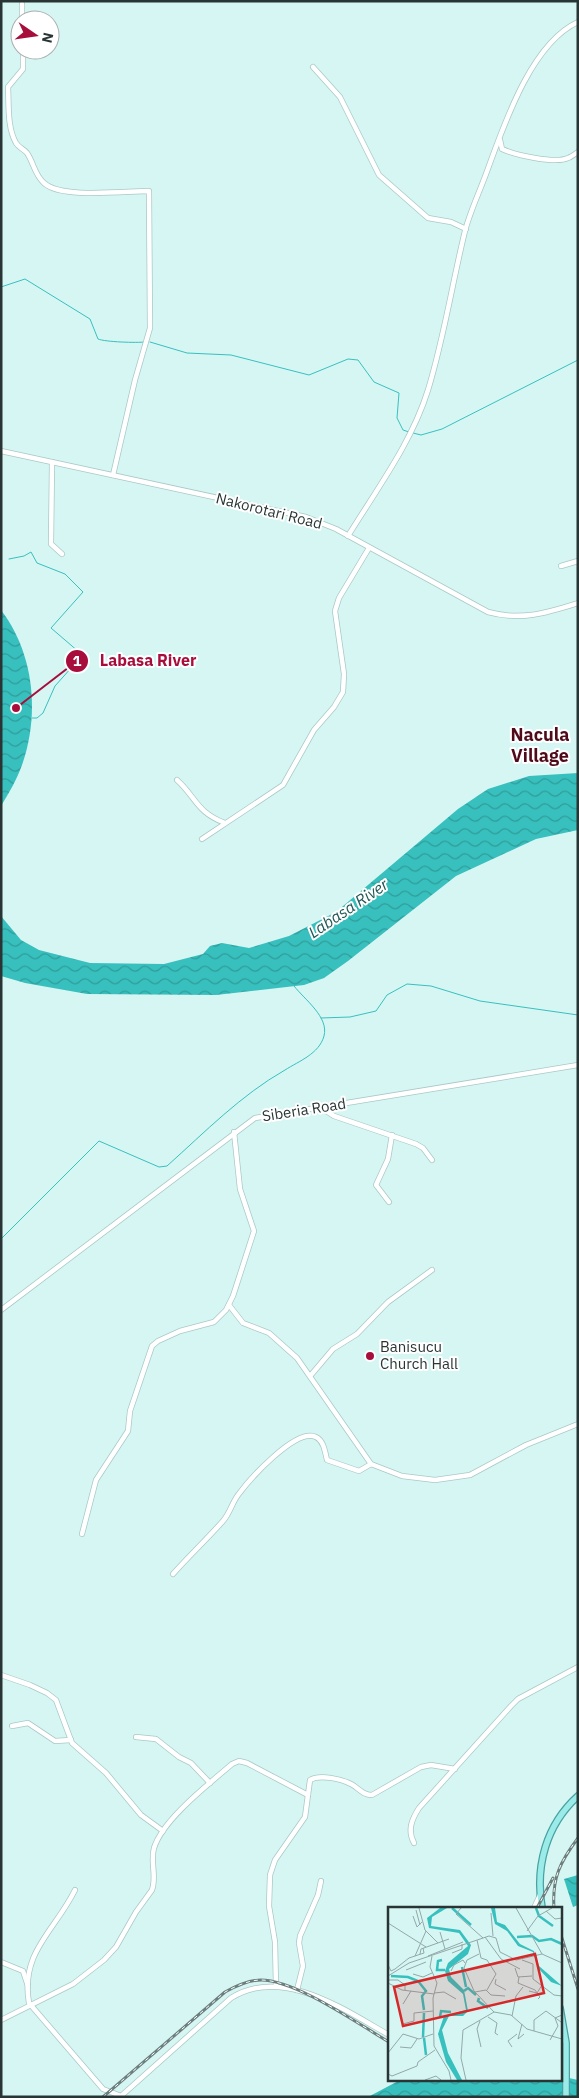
<svg xmlns="http://www.w3.org/2000/svg" width="579" height="2098" font-family="'IBM Plex Sans',sans-serif">
  <style>
    .water { fill: url(#water-waves) }
    .lines { fill: none; stroke-linecap: round; stroke-linejoin: round }
    .stream { stroke: #38c0be; stroke-width: 1 }
    .minor-casing { stroke: #aac8c7; stroke-width: 6 }
    .major-casing { stroke: #48a2a1; stroke-width: 8 }
    .minor { stroke: #fff; stroke-width: 4.5 }
    .major { stroke: #9bebe9; stroke-width: 5.5 }
    .rail-casing { stroke: #6c7f7f; stroke-width: 3 }
    .rail { stroke: #fff; stroke-width: 1; stroke-dasharray: 4; stroke-linecap: butt }
    .poi-dot { fill: #a70e3c; stroke: #fff; stroke-width: 2 }
    .labels { text-anchor: middle; stroke-width: 4; stroke-linejoin: round; paint-order: stroke }
    .street-label { font-size: 15px; fill: #293535; stroke: #fff }
    .poi-label { font-size: 15px; fill: #293535; stroke: #fff; text-anchor: start }
    .water-label { font-size: 16px; font-style: italic; fill: #205756; stroke: #fff }
    .quarter-label { font-size: 18px; font-weight: bold; fill: #500b1b; stroke: #fff }
    .inset-river { fill: none; stroke: #38c0be; stroke-width: 2.5 }
    .inset-road { fill: none; stroke: #91a9a8; stroke-width: 1 }
    .view { fill: #d62828; fill-opacity: 0.15; stroke: #d62828; stroke-width: 2.5 }
    .inset-edge { fill: none; stroke: #293535; stroke-width: 2.5 }
    .leader { fill: none; stroke: #a70e3c; stroke-width: 2 }
    .callout-dot { fill: #a70e3c; stroke: #fff; stroke-width: 2 }
    .mark-label { font-size: 15px; text-anchor: middle; font-weight: bold; fill: #fff }
    .callout-label { font-size: 16px; text-anchor: middle; font-weight: bold; fill: #a70e3c; stroke: #fff; stroke-width: 4; stroke-linejoin: round; paint-order: stroke }
  </style>
  <defs>
    <pattern id="water-waves" width="16" height="10" patternUnits="userSpaceOnUse" patternTransform="scale(1.25)"><rect width="16" height="10" fill="#38c0be"/><path d="M0 5q4-4 8 0t8 0" fill="none" stroke="#2f9d9b"/></pattern>
  </defs>
  <rect width="100%" height="100%" fill="#d6f6f4"/>
  <g class="water">
    <path d="M1 610C34 653 40 714 22 765 17 779 9 793 1 806Z"/>
    <polygon points="578,773 578,830 536,839 456,876 348,961 324,978 304,985 216,995 87,994 25,983 1,976 1,916 21,940 39,950 90,963 164,964 203,954 210,946 222,943 249,948 289,936 336,912 458,809 488,789 529,776"/>
    <polygon points="578,1875 578,1905 573,1907 564,1879"/>
    <polygon points="560,2076 578,2080 578,2097 368,2097 402,2079 560,2079"/>
  </g>
  <g class="lines">
    <g class="stream">
      <path d="M1 287 25 279 90 319 98 339C105 342 137 343 145 342"/>
      <polyline points="150,342 187,353 231,355 309,375 348,359 358,360 374,382 399,393 397,418 403,430 409,432"/>
      <polyline points="413,433 421,435 442,429 578,360"/>
      <polyline points="9,559 24,556 31,552 37,563 65,574 83,592 51,628 79,652 80,658 55,686 43,713 37,718 32,718"/>
      <polyline points="321,1018 350,1017 376,1011 387,995 407,984 431,986 480,1001 578,1015"/>
      <path d="M1 1239 99 1141 159 1167 167 1166C205 1132 241 1095 285 1070 299 1061 319 1054 324 1036 329 1017 305 1000 294 986"/>
    </g>
    <g class="minor-casing">
      <g id="minor">
        <polyline points="22,20 22,4"/>
        <path d="M23 50V69L8 87C9 105 7 127 16 143 19 148 24 149 27 153 34 163 34 174 44 183 61 199 125 191 149 191L150 328 135 380 113 475"/>
        <polyline points="313,67 340,97 379,175 428,218 451,222 466,229"/>
        <path d="M500 140 502 149C515 155 555 164 568 158 571 157 575 154 578 152"/>
        <path d="M1 451 306 517 336 529 488 612C521 621 546 613 578 603"/>
        <polyline points="52,462 51,544 62,554"/>
        <path d="M348 536C377 489 412 442 428 390 444 338 452 284 465 231 470 212 479 193 486 174 503 128 530 44 578 22"/>
        <polyline points="561,566 578,561"/>
        <path d="M177 780C196 797 196 812 225 823"/>
        <polyline points="202,839 283,785 314,730 334,707 343,692 344,674 335,611 339,598 369,548"/>
        <polyline points="320,1107 334,1116 416,1144 423,1148 432,1160"/>
        <polyline points="389,1202 376,1185 388,1159 392,1135"/>
        <polyline points="229,1305 243,1323 269,1333 297,1358 371,1464 402,1476 435,1480 470,1475 526,1445 578,1424"/>
        <polyline points="1,1310 255,1118 578,1065"/>
        <polyline points="311,1375 333,1349 357,1334 388,1302 432,1270"/>
        <polyline points="82,1534 96,1480 128,1431 130,1411 152,1346 158,1341 180,1331 214,1322 226,1310 233,1296 254,1231 240,1189 234,1132"/>
        <path d="M173 1574C189 1556 207 1539 223 1521 230 1513 232 1503 238 1495 249 1480 296 1427 316 1437 324 1441 325 1452 327 1460L359 1471 371 1464"/>
        <polyline points="1,1675 30,1685 47,1693 56,1700 72,1743 106,1773 141,1815 163,1831"/>
        <polyline points="12,1726 28,1723 55,1741 71,1740"/>
        <polyline points="136,1737 156,1739 179,1757 191,1763 210,1783"/>
        <path d="M414 1843C407 1830 412 1819 419 1808L511 1706 518 1699 578 1667"/>
        <path d="M75 1890C55 1931 20 1952 29 2003L103 2089 121 2096"/>
        <polyline points="534,1908 540,1895"/>
        <polyline points="1,1962 23,1971 28,1986"/>
        <path d="M276 1986 275 1942 269 1906 270 1875 275 1860 305 1817 310 1780C320 1774 341 1779 351 1784 359 1788 362 1795 372 1795L421 1767 431 1765 455 1769"/>
        <polyline points="297,1990 303,1966 299,1943 300,1936 318,1895 321,1881"/>
        <path d="M1 2020 73 1984 104 1960 116 1947 136 1912 152 1890C157 1876 150 1862 154 1848 163 1819 209 1784 232 1764L239 1761 247 1763 308 1795"/>
        <path d="M120 2097 231 1998C282 1966 343 2009 389 2035"/>
      </g>
    </g>
    <g class="major-casing">
      <g id="major">
        <path d="M542 1908C535 1866 546 1825 578 1796"/>
        <polyline points="560,2008 566,2043 566,2097"/>
      </g>
    </g>
    <use href="#minor" class="minor"/>
    <use href="#major" class="major"/>
    <g class="rail-casing">
      <g id="rail">
        <polyline points="537,1908 553,1878"/>
        <path d="M554 1908C552 1878 560 1862 578 1838"/>
        <polyline points="560,1932 578,1989"/>
        <path d="M103 2097 225 1992C236 1986 249 1980 261 1980 296 1980 358 2024 389 2042"/>
      </g>
    </g>
    <use href="#rail" class="rail"/>
  </g>
  <circle class="poi-dot" cx="370" cy="1356" r="5"/>
  <g class="labels">
    <g class="street-label">
      <text transform="translate(269 511) rotate(14)" y="5">Nakorotari Road</text>
      <text transform="translate(304 1110) rotate(-9)" y="5">Siberia Road</text>
    </g>
    <g class="poi-label">
      <text x="380" y="1352">Banisucu<tspan x="380" dy="17">Church Hall</tspan></text>
    </g>
    <g class="water-label">
      <text transform="translate(348 908) rotate(-34)" y="6">Labasa River</text>
    </g>
    <g class="quarter-label">
      <text x="540" y="741">Nacula<tspan x="540" dy="21">Village</tspan></text>
    </g>
  </g>
  <g transform="translate(388 1907)">
    <rect width="174" height="174" fill="#d6f6f4"/>
    <path d="M52 1H59L44 10 43 19 72 23 83 38 80 47 61 62 63 70 76 83 80 104 75 109H61L54 123 60 146 74 173H69L58 155 50 127 56 109 78 103 75 87 60 74 57 64 60 56 80 39 71 26 41 21 39 11ZM103 1H107L109 15 117 18 132 37 146 44 151 59 174 79 163 75 150 61 145 45 130 39 119 24 107 17Z" fill="#38c0be"/>
    <path class="inset-river" d="M64 1 83 18M148 1 151 9 165 19M129 30 144 29 151 34 163 32 174 37M54 53 50 54 49 63H57M74 60 78 80M3 69 20 70 30 74 38 84 34 89 36 103M76 84 80 81 88 88M91 91 90 94 100 101M52 110 53 104 63 105M35 130 36 106M36 131 38 148"/>
    <path class="inset-road" d="M31 1 37 23 50 36M73 1 68 7 95 31M128 1 154 47M28 3 32 18M158 4 167 12 174 11M103 6 105 29M25 9 29 20 34 15M0 16 38 40M139 24 150 9 164 1M52 25 57 42M97 30 113 52 132 62M89 33 93 51 99 53 108 67 99 83M64 46 74 42V37M32 47 33 42 61 32M91 47 79 53 76 61 86 84 106 105M27 49 38 24M40 49 75 35M44 49 42 60 49 76 45 91 46 139 61 164 63 173M134 53 145 57V72L166 88 174 89M0 58 3 64 7 62 21 51 36 46 35 41M127 61 130 70 144 69M18 63 38 55M63 64 66 58 75 53 77 56M25 67 35 70 44 66M0 69 21 56 101 29 108 31 112 45 128 53 154 47 174 56M131 70 130 76 147 83 152 90 150 92M108 72 107 77 118 83M0 73H10L17 78V83M0 76 14 83 46 87M141 84 149 86 154 78M87 85 98 83 103 88 117 89M46 86 56 85 68 92M15 97 23 84M124 109 128 89 135 80M100 110 109 116 107 126 110 128M92 114 89 122 93 140M15 117 26 114V106L45 104M134 117 130 132 136 127M146 124V113L158 104 173 115M162 133 170 119 167 111 174 108M12 140 23 141 29 132M124 140 120 134 129 127M0 146 15 127 31 132 45 127M0 167 4 169 29 159 30 155 47 143M37 173 48 169 53 173M78 173 73 151 75 123 106 105 123 108 139 122 174 132"/>
    <path class="view" d="M147 47 156 86 15 119 6 80Z"/>
    <rect width="174" height="174" class="inset-edge"/>
  </g>
  <path class="leader" d="M16 708L77 661"/>
  <g class="callout-dot">
    <circle cx="16" cy="708" r="5"/>
    <circle cx="77" cy="661" r="12"/>
  </g>
  <g class="mark-label">
    <text x="77" y="666">1</text>
  </g>
  <g class="callout-label">
    <text x="148" y="666">Labasa River</text>
  </g>
  <rect width="579" height="2098" fill="none" stroke="#293535" stroke-width="5"/>
  <g transform="translate(35 35) rotate(103)"><circle r="24" fill="#ffffff" stroke="#a9aeae"/>
  <path d="M0-4L9 19L0 12L-9 19Z" fill="#a70e3c"/>
  <text y="-8" font-size="14" font-weight="bold" text-anchor="middle" fill="#293535">N</text>
  </g>
</svg>
